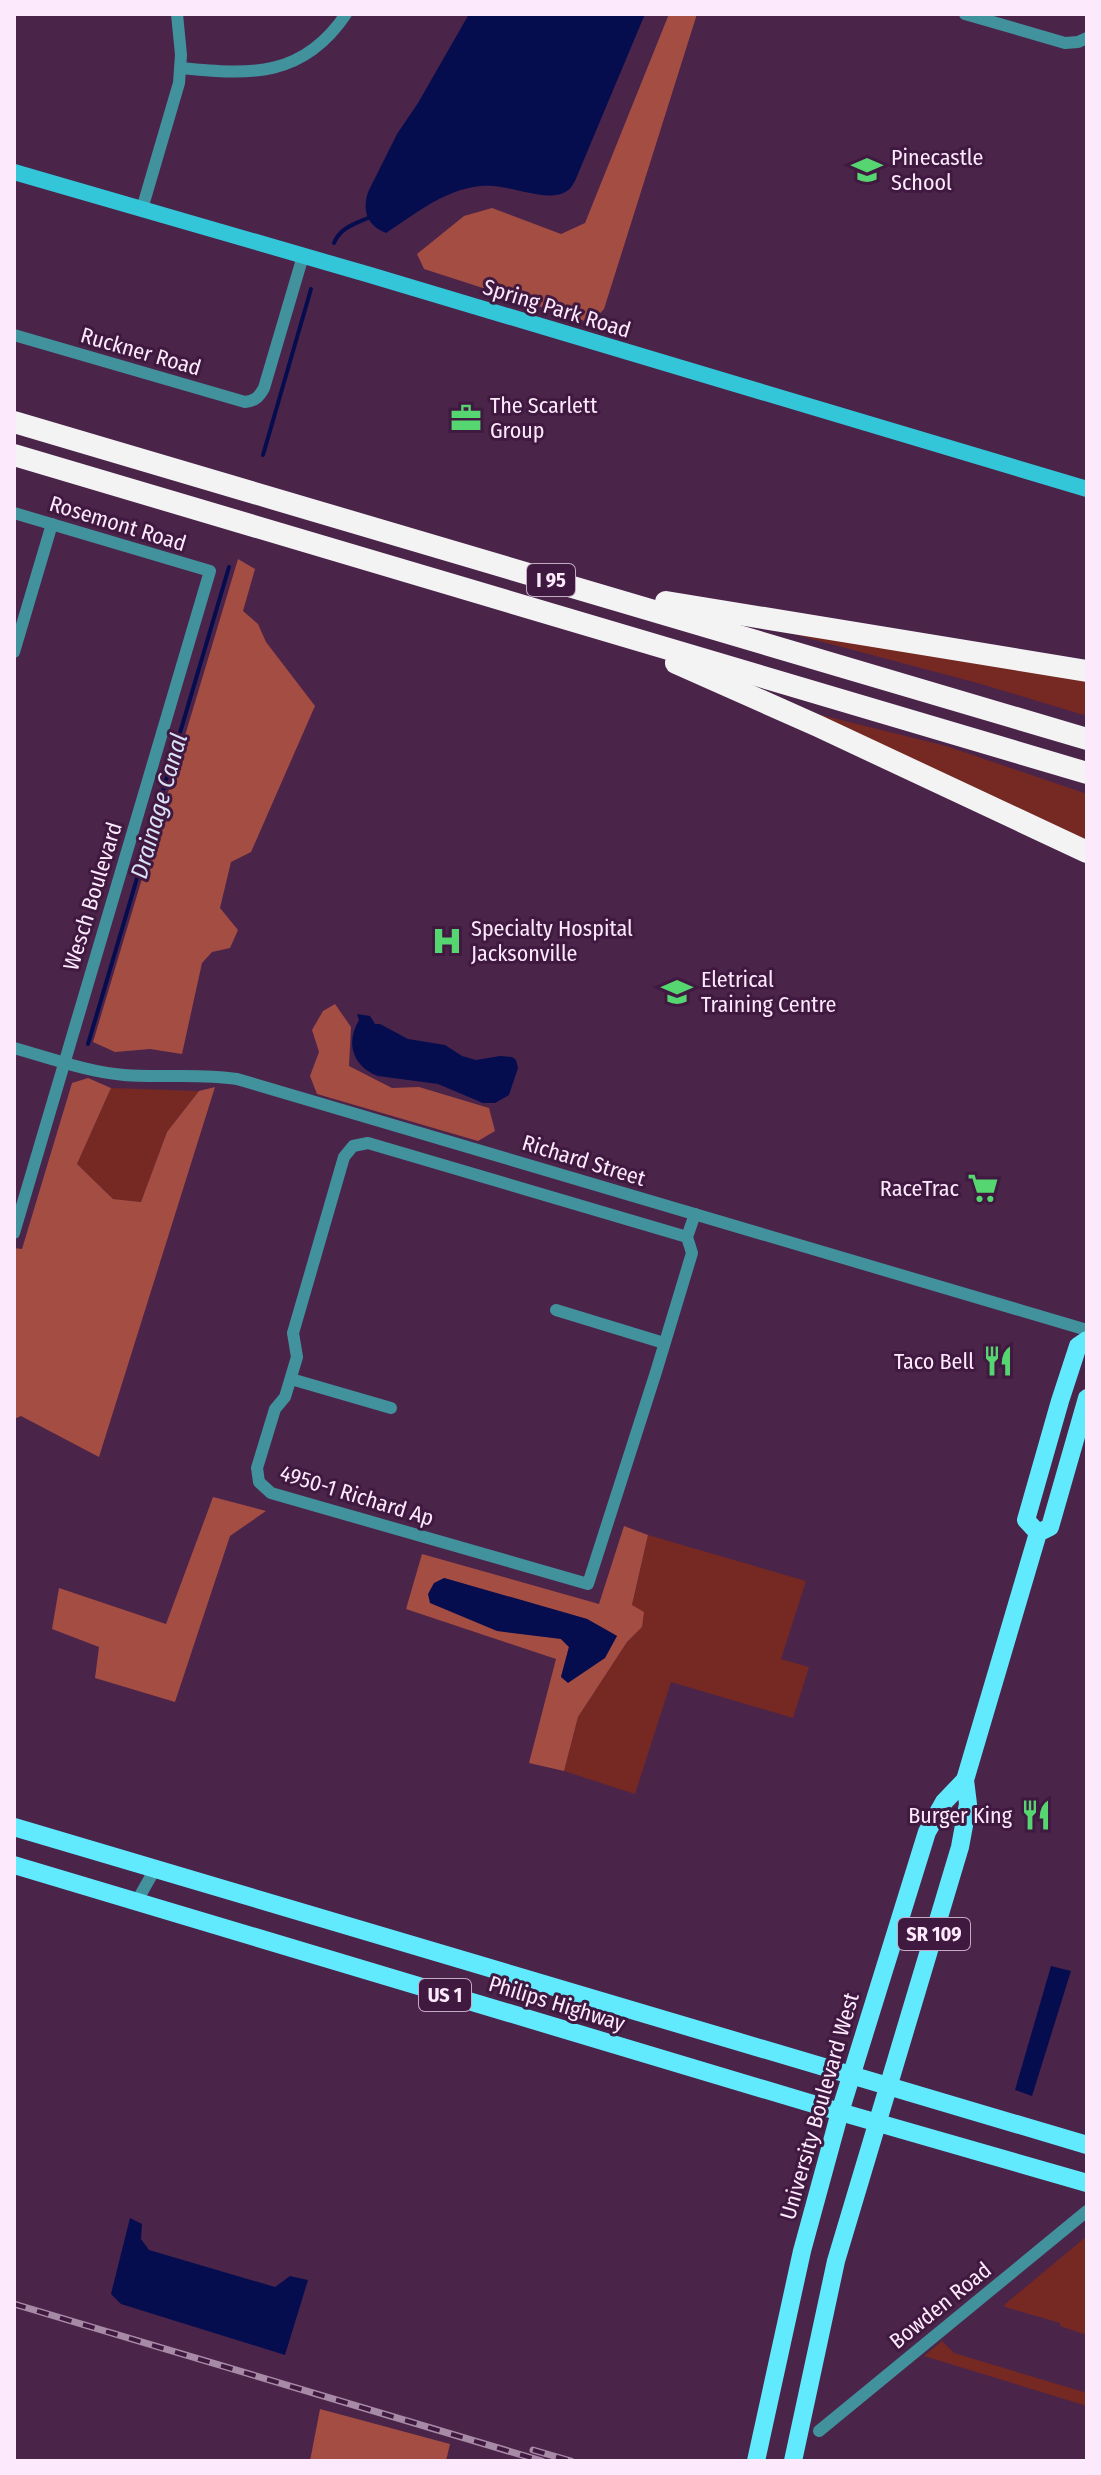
<svg xmlns="http://www.w3.org/2000/svg" width="1101" height="2475" font-family="'Fira Sans Condensed',sans-serif">
  <style>
    .green { fill: #752922 }
    .forest { fill: #a44d43; fill-rule: evenodd }
    .water { fill: #060d4f }
    .lines { fill: none; stroke-linecap: round; stroke-linejoin: round }
    .stream { stroke: #060d4f; stroke-width: 4 }
    .minor { stroke: #42929e; stroke-width: 12 }
    .secondary { stroke: #33c6d9; stroke-width: 16 }
    .primary { stroke: #61eafd; stroke-width: 18 }
    .motorway { stroke: #f3f3f3; stroke-width: 22 }
    .rail-casing { stroke: #a78aa6; stroke-width: 7 }
    .rail { stroke: #401940; stroke-width: 4; stroke-dasharray: 12; stroke-linecap: butt }
    .labels { text-anchor: middle; stroke-width: 6; stroke-linejoin: round; paint-order: stroke }
    .shield { fill: #401940; stroke: #c4abc4; stroke-width: 2 }
    .shield-label { font-size: 20px; font-weight: bold; fill: #fde9fc }
    .poi-label { font-size: 22px; fill: #fde9fc; stroke: #401940; text-anchor: start }
    .street-label { font-size: 22px; fill: #fde9fc; stroke: #401940 }
    .water-label { font-size: 24px; font-style: italic; fill: #dae2f7; stroke: #401940 }
  </style>
  <rect width="100%" height="100%" fill="#4b244a"/>
  <g class="green">
    <polygon points="755,624 1087,676 1087,716 981,684"/>
    <polygon points="817,714 946,746 1087,794 1087,847"/>
    <polygon points="111,1088 199,1091 167,1132 141,1202 113,1199 77,1164"/>
    <polygon points="648,1535 806,1581 781,1659 809,1667 793,1718 671,1682 635,1794 564,1771 578,1717 627,1642 642,1627 632,1606"/>
    <polygon points="1087,2236 1087,2335 1060,2326 1060,2323 1005,2307 1004,2305"/>
    <polygon points="942,2341 954,2353 1087,2393 1087,2406 924,2356"/>
  </g>
  <g class="forest">
    <polygon points="669,14 697,14 604,309 591,323 424,269 417,254 464,216 492,208 561,234 585,223"/>
    <polygon points="238,559 255,569 243,611 258,624 266,642 315,706 251,852 231,862 220,908 238,930 230,948 212,952 202,963 182,1054 150,1049 115,1052 93,1042"/>
    <polygon points="335,1004 351,1027 349,1066 392,1088 419,1087 489,1108 495,1131 478,1141 317,1094 310,1076 319,1052 312,1030 323,1011"/>
    <polygon points="88,1078 111,1088 77,1164 113,1199 141,1202 167,1132 199,1091 215,1087 99,1457 21,1416 14,1419 14,1248 22,1249 72,1083"/>
    <polygon points="213,1497 266,1511 230,1536 175,1702 95,1678 99,1647 52,1629 59,1588 166,1624"/>
    <path d="M624 1526 648 1535 632 1605 644 1612 642 1627 627 1642 578 1717 564 1771 529 1763 556 1659 406 1609 422 1554 599 1604ZM444 1578 587 1619 617 1636 561 1677 569 1647 561 1639Z"/>
    <polygon points="320,2409 450,2444 446,2461 310,2461"/>
  </g>
  <g class="water">
    <path d="M469 14H645L575 181C573 184 571 189 567 191 550 203 513 187 493 186 453 183 418 212 386 233 367 226 362 211 368 192L397 134 418 103Z"/>
    <path d="M357 1014 370 1016 375 1024H380L408 1039 445 1045 462 1056 476 1060 500 1056 512 1057 516 1060 518 1068 509 1095 495 1103H483L438 1084 378 1076C353 1067 345 1043 359 1020Z"/>
    <polygon points="444,1578 587,1619 617,1636 605,1658 568,1683 561,1677 569,1647 561,1639 497,1631 430,1603 428,1594 434,1583"/>
    <polygon points="1051,1966 1071,1971 1032,2096 1015,2090"/>
    <polygon points="130,2218 142,2224 141,2239 149,2250 275,2287 290,2276 308,2280 285,2355 121,2304 111,2294"/>
  </g>
  <g class="lines">
    <g class="stream">
      <path d="M334 243C340 228 354 224 368 218"/>
      <polyline points="263,455 311,289"/>
      <polyline points="88,1044 229,567"/>
    </g>
    <g class="minor">
      <polyline points="965,14 1065,43 1078,42 1087,38"/>
      <path d="M181 68C251 75 303 78 346 14"/>
      <polyline points="142,209 179,83 181,55 177,14"/>
      <path d="M14 335 245 402C255 401 259 397 264 388L303 256"/>
      <polyline points="14,513 210,571 14,1233"/>
      <polyline points="14,652 52,524"/>
      <path d="M14 1048C50 1058 87 1072 124 1075 162 1078 199 1073 237 1079L1087 1330"/>
      <polyline points="687,1237 368,1143 353,1146 344,1157 293,1333 297,1357 285,1397 275,1409 257,1468 259,1482 271,1493 588,1584 656,1372 692,1253 687,1237 695,1214"/>
      <polyline points="556,1310 664,1343"/>
      <polyline points="291,1379 391,1408"/>
      <polyline points="137,1901 155,1869"/>
      <polyline points="819,2431 1087,2211"/>
    </g>
    <polyline class="secondary" points="14,172 370,275 1087,489"/>
    <g class="primary">
      <polyline points="1038,1533 1026,1520 1060,1401 1078,1346 1087,1340"/>
      <polyline points="14,1827 1087,2145"/>
      <polyline points="14,1865 840,2112 1087,2183"/>
      <polyline points="756,2461 802,2251 840,2112 927,1832 944,1802 965,1780"/>
      <polyline points="793,2461 836,2261 960,1847 968,1804 965,1780 1038,1533 1050,1527 1087,1398"/>
    </g>
    <g class="motorway">
      <polyline points="14,422 1087,739"/>
      <polyline points="14,455 1087,773"/>
      <polyline points="666,602 1087,671"/>
      <polyline points="676,663 818,726 1087,852"/>
    </g>
    <g class="rail-casing">
      <g id="rail">
        <polyline points="14,2304 542,2461"/>
        <polyline points="533,2450 571,2461"/>
      </g>
    </g>
    <use href="#rail" class="rail"/>
  </g>
  <defs>
    <g id="school-bare" transform="scale(2.4)"><path d="M0-5L7-2L0 1L-7-2ZM-4 1L0 2.5L4 1V4Q0 6-4 4Z" fill="#55d671" stroke="#401940" stroke-width="2.5" paint-order="stroke"/></g>
    <g id="office-bare" transform="scale(2.4)"><path d="M-6-3h4V-5.5h4V-3h4V5H-6ZM-1-4.5V-3h2v-1.5ZM-6 0V1H6V0Z" fill="#55d671" stroke="#401940" stroke-width="2.5" paint-order="stroke"/></g>
    <g id="hospital-bare" transform="scale(2.4)"><path d="M-5-5h3v3.5h4V-5h3V5h-3V1.5h-4V5h-3Z" fill="#55d671" stroke="#401940" stroke-width="2.5" paint-order="stroke"/></g>
    <g id="supermarket-bare" transform="scale(2.4)"><path d="M-6-5.5h2.5l.6 2H6L4.5 2H-2.5L-4.4-4H-6ZM-1.5 3.2a1.3 1.3 0 1 0 .1 0ZM3 3.2a1.3 1.3 0 1 0 .1 0Z" fill="#55d671" stroke="#401940" stroke-width="2.5" paint-order="stroke"/></g>
    <g id="restaurant-bare" transform="scale(2.4)"><path d="M-5-6h1v4h1v-4h1v4h1v-4h1v5L-1.5 .5V6h-2V.5L-5-1ZM5-6V6H3V1.5H1.5Q1.5-4 5-6Z" fill="#55d671" stroke="#401940" stroke-width="2.5" paint-order="stroke"/></g>
  </defs>
  <g fill-rule="evenodd">
    <use href="#school-bare" x="867" y="170"/>
    <use href="#office-bare" x="466" y="418"/>
    <use href="#hospital-bare" x="447" y="941"/>
    <use href="#school-bare" x="677" y="992"/>
    <use href="#supermarket-bare" x="983" y="1188"/>
    <use href="#restaurant-bare" x="998" y="1361"/>
    <use href="#restaurant-bare" x="1036" y="1815"/>
  </g>
  <g class="labels">
    <g class="shield">
      <rect x="527" y="564" width="48" height="32" rx="6"/>
      <rect x="898" y="1918" width="72" height="32" rx="6"/>
      <rect x="419" y="1979" width="52" height="32" rx="6"/>
    </g>
    <g class="shield-label">
      <text x="551" y="587">I 95</text>
      <text x="934" y="1941">SR 109</text>
      <text x="445" y="2002">US 1</text>
    </g>
    <g class="poi-label">
      <text x="891" y="165">Pinecastle<tspan x="891" dy="25">School</tspan></text>
      <text x="490" y="413">The Scarlett<tspan x="490" dy="25">Group</tspan></text>
      <text x="471" y="936">Specialty Hospital<tspan x="471" dy="25">Jacksonville</tspan></text>
      <text x="701" y="987">Eletrical<tspan x="701" dy="25">Training Centre</tspan></text>
      <text x="959" y="1196" text-anchor="end">RaceTrac</text>
      <text x="974" y="1369" text-anchor="end">Taco Bell</text>
      <text x="1012" y="1823" text-anchor="end">Burger King</text>
    </g>
    <g class="street-label">
      <text transform="translate(557 308) rotate(17)" y="8">Spring Park Road</text>
      <text transform="translate(141 351) rotate(16)" y="8">Ruckner Road</text>
      <text transform="translate(118 523) rotate(17)" y="8">Rosemont Road</text>
      <text transform="translate(92 896) rotate(-73)" y="8">Wesch Boulevard</text>
      <text transform="translate(584 1160) rotate(17)" y="8">Richard Street</text>
      <text transform="translate(357 1495) rotate(17)" y="8">4950-1 Richard Ap</text>
      <text transform="translate(557 2003) rotate(17)" y="8">Philips Highway</text>
      <text transform="translate(819 2106) rotate(-74)" y="8">University Boulevard West</text>
      <text transform="translate(940 2305) rotate(-39)" y="8">Bowden Road</text>
    </g>
    <g class="water-label">
      <text transform="translate(159 806) rotate(-74)" y="8">Drainage Canal</text>
    </g>
  </g>
  <rect width="1101" height="2475" fill="none" stroke="#fde9fc" stroke-width="32"/>
</svg>
